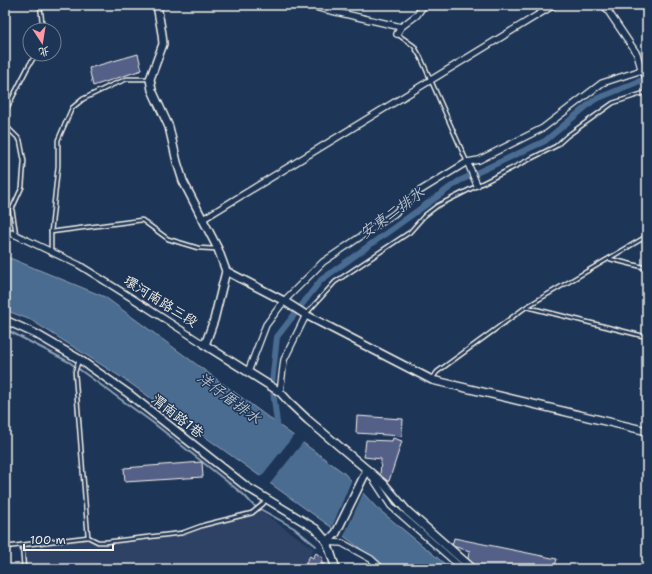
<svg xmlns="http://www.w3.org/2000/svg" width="652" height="574" font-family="'Shantell Sans','LXGW WenKai TC',sans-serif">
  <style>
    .built { fill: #2e4266 }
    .water { fill: #4b6c91; stroke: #8fa1b4 }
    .pier { fill: #1d3557 }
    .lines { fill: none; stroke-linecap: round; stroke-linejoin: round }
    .stream { stroke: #8fa1b4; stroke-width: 2 }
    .canal { stroke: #4b6c91; stroke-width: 6 }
    .building { fill: #546189; stroke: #f4f1e8 }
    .service-casing { stroke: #f4f1e8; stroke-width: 5.5 }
    .minor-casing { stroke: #f4f1e8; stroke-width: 8 }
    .tertiary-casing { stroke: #f4f1e8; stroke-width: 10 }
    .service { stroke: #1d3557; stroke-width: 2.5 }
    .minor { stroke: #1d3557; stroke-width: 5.5 }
    .tertiary { stroke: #1d3557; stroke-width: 7 }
    .labels { text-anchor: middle; stroke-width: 3; stroke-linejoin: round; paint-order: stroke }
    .street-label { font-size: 14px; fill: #f4f1e8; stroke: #1d3557 }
    .water-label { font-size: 15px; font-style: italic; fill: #b9c2ca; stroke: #1d3557 }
  </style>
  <rect width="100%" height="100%" fill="#1d3557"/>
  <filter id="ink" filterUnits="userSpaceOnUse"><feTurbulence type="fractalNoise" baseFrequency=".025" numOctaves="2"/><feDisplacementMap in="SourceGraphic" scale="8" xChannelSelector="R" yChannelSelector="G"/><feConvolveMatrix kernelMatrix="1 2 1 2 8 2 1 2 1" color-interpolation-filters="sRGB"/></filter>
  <g filter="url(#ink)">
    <polygon class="built" points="259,510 314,549 301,569 24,569 22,545 88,537 98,542 181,533 251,515"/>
    <polygon class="water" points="5,256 105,297 344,473 377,508 451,569 387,569 345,537 127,381 31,320 5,310"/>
    <g class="pier">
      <polygon points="295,434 304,441 269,485 260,478"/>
      <polygon points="352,479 364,491 343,538 332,527"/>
    </g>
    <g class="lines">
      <polyline class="stream" points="5,329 69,362 152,422 244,495 253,505 294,528 316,546"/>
      <polyline class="canal" points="278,431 272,383 277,337 321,280 459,181 545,141 594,100 647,78"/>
    </g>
    <g class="building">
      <polygon points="138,54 142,70 93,86 89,68"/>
      <polygon points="357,416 403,419 402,436 356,433"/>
      <polygon points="393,438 402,441 389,481 385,482 380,477 381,459 364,457 366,440 392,441"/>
      <polygon points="202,462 203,477 125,482 124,468"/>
      <polygon points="454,538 557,559 554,569 477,569 467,561 470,551 452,546"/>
      <polygon points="316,553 323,558 321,563 324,564 322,569 310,569 304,565 310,556 313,558"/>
    </g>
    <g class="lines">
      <g class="service-casing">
        <g id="service">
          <polyline points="40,5 43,30"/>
          <polyline points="397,34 414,46 421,58 467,162"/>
          <polyline points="642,72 647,82"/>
          <polyline points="5,112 28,67 36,54"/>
          <polyline points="5,125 20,140 24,161 22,187 12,209 16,234"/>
          <polyline points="51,232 142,220 168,239 198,248 216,249"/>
          <polyline points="51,250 51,232 58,166 58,140 72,108 83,99 112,85 127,79 150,79"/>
          <polyline points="610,259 647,268"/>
          <polyline points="527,307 647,337"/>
          <polyline points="306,314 335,282 410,232 424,216 437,206 556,146 567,136 613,103 647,92"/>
          <polyline points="79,360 75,372 88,537"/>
          <polyline points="432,379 437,372 526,307 647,236"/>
          <polyline points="22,545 24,569"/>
          <polyline points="5,547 88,537 98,542 106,542 182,533 204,525 252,513 263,504 266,499"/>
        </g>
      </g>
      <g class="minor-casing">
        <g id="minor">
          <polyline points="306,5 401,27"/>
          <polyline points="604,5 637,54 642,72"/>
          <polyline points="397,34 401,27 417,15 424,5"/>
          <polyline points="469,166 477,185"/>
          <polyline points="203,219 554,5"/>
          <polyline points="5,231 16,235 79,265 135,300 205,345"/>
          <polyline points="248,372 266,325 284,301 323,262 394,214 418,192 467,162 479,160 543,128 602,83 642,70 647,67"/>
          <polyline points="280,392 284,360 306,315"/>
          <polyline points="370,474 391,506 463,569"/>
          <polyline points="327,542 342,543 371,559 382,569"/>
        </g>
      </g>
      <g class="tertiary-casing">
        <g id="tertiary">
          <polyline points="157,5 162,34 163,44 150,79 152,90 169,127 177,162 183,181 218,249 226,271 214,320 205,345 280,392 290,403 308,420 384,484 407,511 473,569"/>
          <polyline points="226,271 284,301 306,315 432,380 647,431"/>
          <polyline points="5,320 36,334 79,359 129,394 247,487 316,529 327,542 336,569"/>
          <polyline points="327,542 336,533 367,470"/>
        </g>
      </g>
      <use href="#service" class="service"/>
      <use href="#minor" class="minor"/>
      <use href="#tertiary" class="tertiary"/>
    </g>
  </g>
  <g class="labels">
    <g class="street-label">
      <text transform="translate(161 301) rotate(32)" y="5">環河南路三段</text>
      <text transform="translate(178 416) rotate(38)" y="5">渭南路1巷</text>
    </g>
    <g class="water-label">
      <text transform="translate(392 213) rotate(-36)" y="5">安東二排水</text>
      <text transform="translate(229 398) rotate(37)" y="5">洋仔厝排水</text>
    </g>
  </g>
  <rect width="652" height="574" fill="none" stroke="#1d3557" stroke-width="20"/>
  <rect x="10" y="10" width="632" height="554" fill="none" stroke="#f4f1e8" stroke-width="1.5" filter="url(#ink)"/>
  <g transform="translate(42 42) rotate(168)"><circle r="19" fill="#1d3557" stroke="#738091"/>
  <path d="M0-3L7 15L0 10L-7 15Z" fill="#ff9aa2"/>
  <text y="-6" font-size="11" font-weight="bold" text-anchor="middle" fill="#f4f1e8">北</text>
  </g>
  <path d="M24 544v6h89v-6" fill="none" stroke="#f4f1e8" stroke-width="2"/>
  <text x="30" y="544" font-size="12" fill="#f4f1e8" stroke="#1d3557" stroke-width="3" paint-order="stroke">100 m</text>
</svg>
